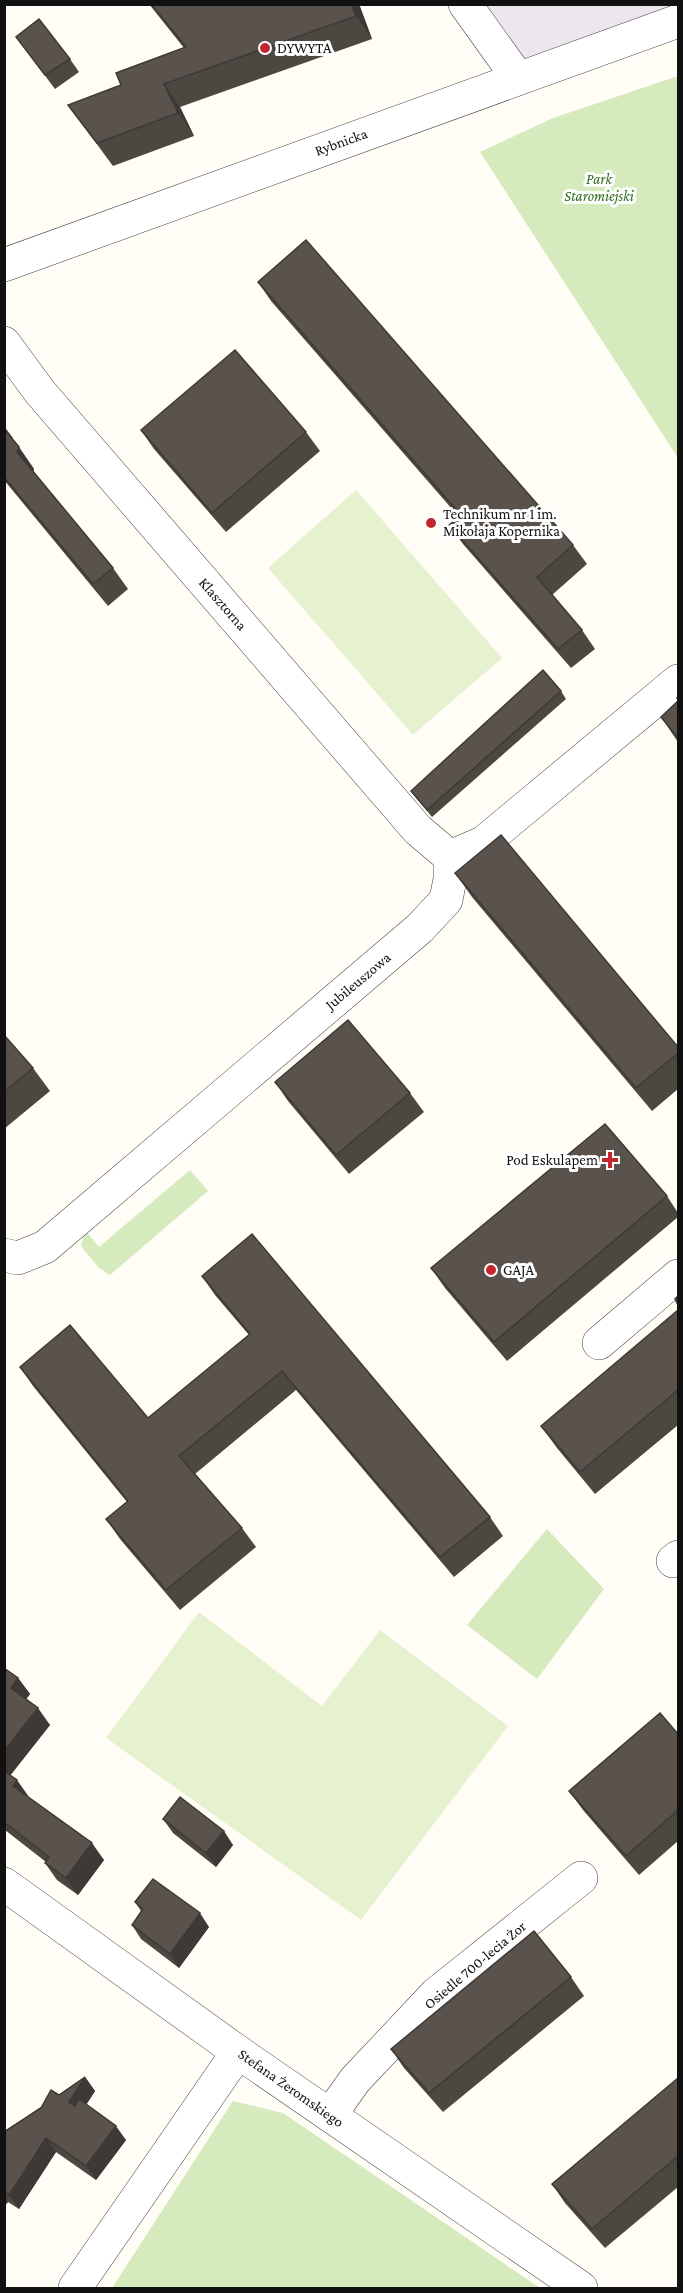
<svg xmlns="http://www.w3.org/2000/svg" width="683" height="2293" font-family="'Crimson Pro',serif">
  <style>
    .industrial { fill: #eee6ef }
    .green { fill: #d5ebbd }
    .pitch { fill: #e6f2cf }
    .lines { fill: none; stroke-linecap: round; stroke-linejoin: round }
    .minor-casing { stroke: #444; stroke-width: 34 }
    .minor { stroke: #fff; stroke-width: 33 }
    .wall { fill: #4d4742 }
    .shaded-wall { fill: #3f3936 }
    .building { fill: #5a524d; stroke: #3f3936; stroke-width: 1.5 }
    .poi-dot { fill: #c4262e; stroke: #fff; stroke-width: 2 }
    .labels { text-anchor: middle; stroke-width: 6; stroke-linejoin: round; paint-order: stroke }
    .poi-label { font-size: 15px; fill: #111; stroke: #fff; text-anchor: start }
    .street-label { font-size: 15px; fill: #111; stroke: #fff }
    .park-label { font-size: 15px; font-style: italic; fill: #2f6b1f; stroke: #fff }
  </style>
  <rect width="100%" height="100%" fill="#fffdf5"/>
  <polygon class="industrial" points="678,4 678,8 521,61 484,5"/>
  <g class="green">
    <polygon points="678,76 678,458 480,152 553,118"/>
    <polygon points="190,1170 208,1191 110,1275 99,1268 81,1246 85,1230 99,1247"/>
    <polygon points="547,1529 604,1589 537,1679 467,1625"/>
    <polygon points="233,2101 283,2113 540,2288 112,2288"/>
  </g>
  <g class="pitch">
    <polygon points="356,490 502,658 413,735 268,568"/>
    <polygon points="199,1612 322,1706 380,1630 508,1726 361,1920 106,1738"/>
  </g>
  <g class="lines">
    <g class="minor-casing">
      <g id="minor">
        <polyline points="465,4 518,78"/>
        <polyline points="4,265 678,21"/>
        <polyline points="4,343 40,392 418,830 450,857"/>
        <polyline points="450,857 483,843 678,681"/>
        <polyline points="4,1255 18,1258 45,1247 420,928 446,900 450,879 450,857"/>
        <polyline points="599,1343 678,1276"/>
        <polyline points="673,1561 678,1557"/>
        <polyline points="4,1884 238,2052 581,2288"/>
        <polyline points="330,2115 355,2080 436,1994 581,1878"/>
        <polyline points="75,2288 238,2052"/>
      </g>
    </g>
    <use href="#minor" class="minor"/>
  </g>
  <g class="wall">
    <polygon points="149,4 359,4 372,39 180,107 194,136 113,166 68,105 121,85 184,48"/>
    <polygon points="16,37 70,59 79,72 55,89"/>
    <polygon points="258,282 573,545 587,564 552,595 582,630 595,649 571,668 463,544 449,525 459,517 271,301"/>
    <polygon points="4,426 13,438 12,438 34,469 33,471 113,568 128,589 108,606 4,480"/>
    <polygon points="141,430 306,432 320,451 226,532 154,449"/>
    <polygon points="561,691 566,699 432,817 411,791"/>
    <polygon points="678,695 678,742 661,717 678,701 676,698"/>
    <polygon points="455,873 678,1047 678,1089 652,1111 472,897"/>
    <polygon points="4,1035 33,1068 50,1091 4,1129"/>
    <polygon points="275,1082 410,1093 424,1112 349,1174 288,1101"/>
    <polygon points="667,1196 678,1213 678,1217 507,1361 445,1288 431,1268"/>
    <polygon points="202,1276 490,1517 503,1536 454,1577 296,1390 195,1474 242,1528 256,1547 180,1610 120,1539 106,1519 127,1502 33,1386 20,1367 148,1418 249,1335 215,1295"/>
    <polygon points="678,1310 678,1425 595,1494 557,1448 541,1426"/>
    <polygon points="4,1668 18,1678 30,1694 26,1699 50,1725 10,1775 28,1797 104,1860 78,1895 57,1880 45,1863 46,1862 5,1830 4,1831"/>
    <polygon points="678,1734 678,1841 639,1875 583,1810 569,1791"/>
    <polygon points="163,1819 233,1845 216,1867 173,1833"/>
    <polygon points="135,1902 209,1927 179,1968 141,1939 132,1925 141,1911"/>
    <polygon points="571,1977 584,1996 443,2112 404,2068 391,2049"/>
    <polygon points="85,2077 95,2091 86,2105 126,2140 96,2180 56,2152 19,2209 8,2202 4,2206 4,2132"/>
    <polygon points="678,2078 678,2187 605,2248 565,2203 552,2184"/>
  </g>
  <g class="shaded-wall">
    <polygon points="351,4 359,4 372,39 356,16"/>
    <polygon points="164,84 180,107 194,136 178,113"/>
    <polygon points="19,447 34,469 33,474 17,452"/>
    <polygon points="18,1678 30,1694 22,1705 11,1688"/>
    <polygon points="38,1708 50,1725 6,1781 4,1778 4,1751"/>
    <polygon points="17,1780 29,1797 13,1786"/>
    <polygon points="224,1831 233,1845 216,1867 206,1853"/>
    <polygon points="92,1843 104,1860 78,1895 66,1878"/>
    <polygon points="200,1913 209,1927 179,1968 170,1954"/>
    <polygon points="85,2077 95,2091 79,2116 69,2102"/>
    <polygon points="116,2126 126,2140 96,2180 86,2166"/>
    <polygon points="46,2138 56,2152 19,2209 9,2195"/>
    <polygon points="4,2197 8,2202 4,2206"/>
  </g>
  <g class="building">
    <polygon points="151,4 351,4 356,16 164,84 178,113 97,143 68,105 121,85 116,73 186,47"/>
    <polygon points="39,19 70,59 45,75 16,37"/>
    <polygon points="306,240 573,545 537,577 582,630 558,649 449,525 461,515 258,282"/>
    <polygon points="235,350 306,432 212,513 141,430"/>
    <polygon points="4,429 19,447 17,452 113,568 93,584 4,477"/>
    <polygon points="543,670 561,691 427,810 411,791"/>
    <polygon points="678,701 678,738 661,717"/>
    <polygon points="501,835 678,1047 678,1053 636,1088 455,873"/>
    <polygon points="348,1020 410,1093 336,1155 275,1082"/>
    <polygon points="4,1035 33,1068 4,1092"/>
    <polygon points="605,1124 667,1196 494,1342 431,1268"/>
    <polygon points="252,1234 490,1517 440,1557 282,1371 179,1456 242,1528 166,1590 106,1519 128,1501 20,1367 70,1325 148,1418 250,1334 202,1276"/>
    <polygon points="678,1296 678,1305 675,1299"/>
    <polygon points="678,1310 678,1390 580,1472 541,1426"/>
    <polygon points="4,1668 18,1678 11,1688 38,1708 4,1751"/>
    <polygon points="660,1713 678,1734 678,1810 626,1856 569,1791"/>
    <polygon points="4,1771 17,1780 13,1786 92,1843 66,1878 45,1863 49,1857 4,1822"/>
    <polygon points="180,1797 224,1831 206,1853 163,1819"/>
    <polygon points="153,1879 200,1913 170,1954 132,1925 143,1909 135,1902"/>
    <polygon points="534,1931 571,1977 429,2093 391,2049"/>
    <polygon points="85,2077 69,2102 75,2106 79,2099 116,2126 86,2166 46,2138 9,2195 4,2192 4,2132 41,2108 51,2090 59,2095"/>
    <polygon points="678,2078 678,2156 592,2229 552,2184"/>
  </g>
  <g class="poi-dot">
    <circle cx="265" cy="48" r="6"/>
    <circle cx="431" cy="523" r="6"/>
    <path d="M607 1151h6v6h6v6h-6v6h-6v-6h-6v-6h6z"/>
    <circle cx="491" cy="1270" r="6"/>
  </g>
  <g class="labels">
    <g class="poi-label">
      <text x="277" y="53">DYWYTA</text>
      <text x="443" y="519">Technikum nr 1 im.<tspan x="443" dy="17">Mikołaja Kopernika</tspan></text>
      <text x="598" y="1165" text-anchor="end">Pod Eskulapem</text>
      <text x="503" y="1275">GAJA</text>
    </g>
    <g class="street-label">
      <text transform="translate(341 142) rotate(-20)" y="5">Rybnicka</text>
      <text transform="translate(223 604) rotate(49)" y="5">Klasztorna</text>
      <text transform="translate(358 981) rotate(-40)" y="5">Jubileuszowa</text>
      <text transform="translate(475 1965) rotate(-40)" y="5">Osiedle 700-lecia Żor</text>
      <text transform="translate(291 2088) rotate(35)" y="5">Stefana Żeromskiego</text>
    </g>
    <g class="park-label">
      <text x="599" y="184">Park<tspan x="599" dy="17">Staromiejski</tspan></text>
    </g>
  </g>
  <rect width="683" height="2293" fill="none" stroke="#111111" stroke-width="12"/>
</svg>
